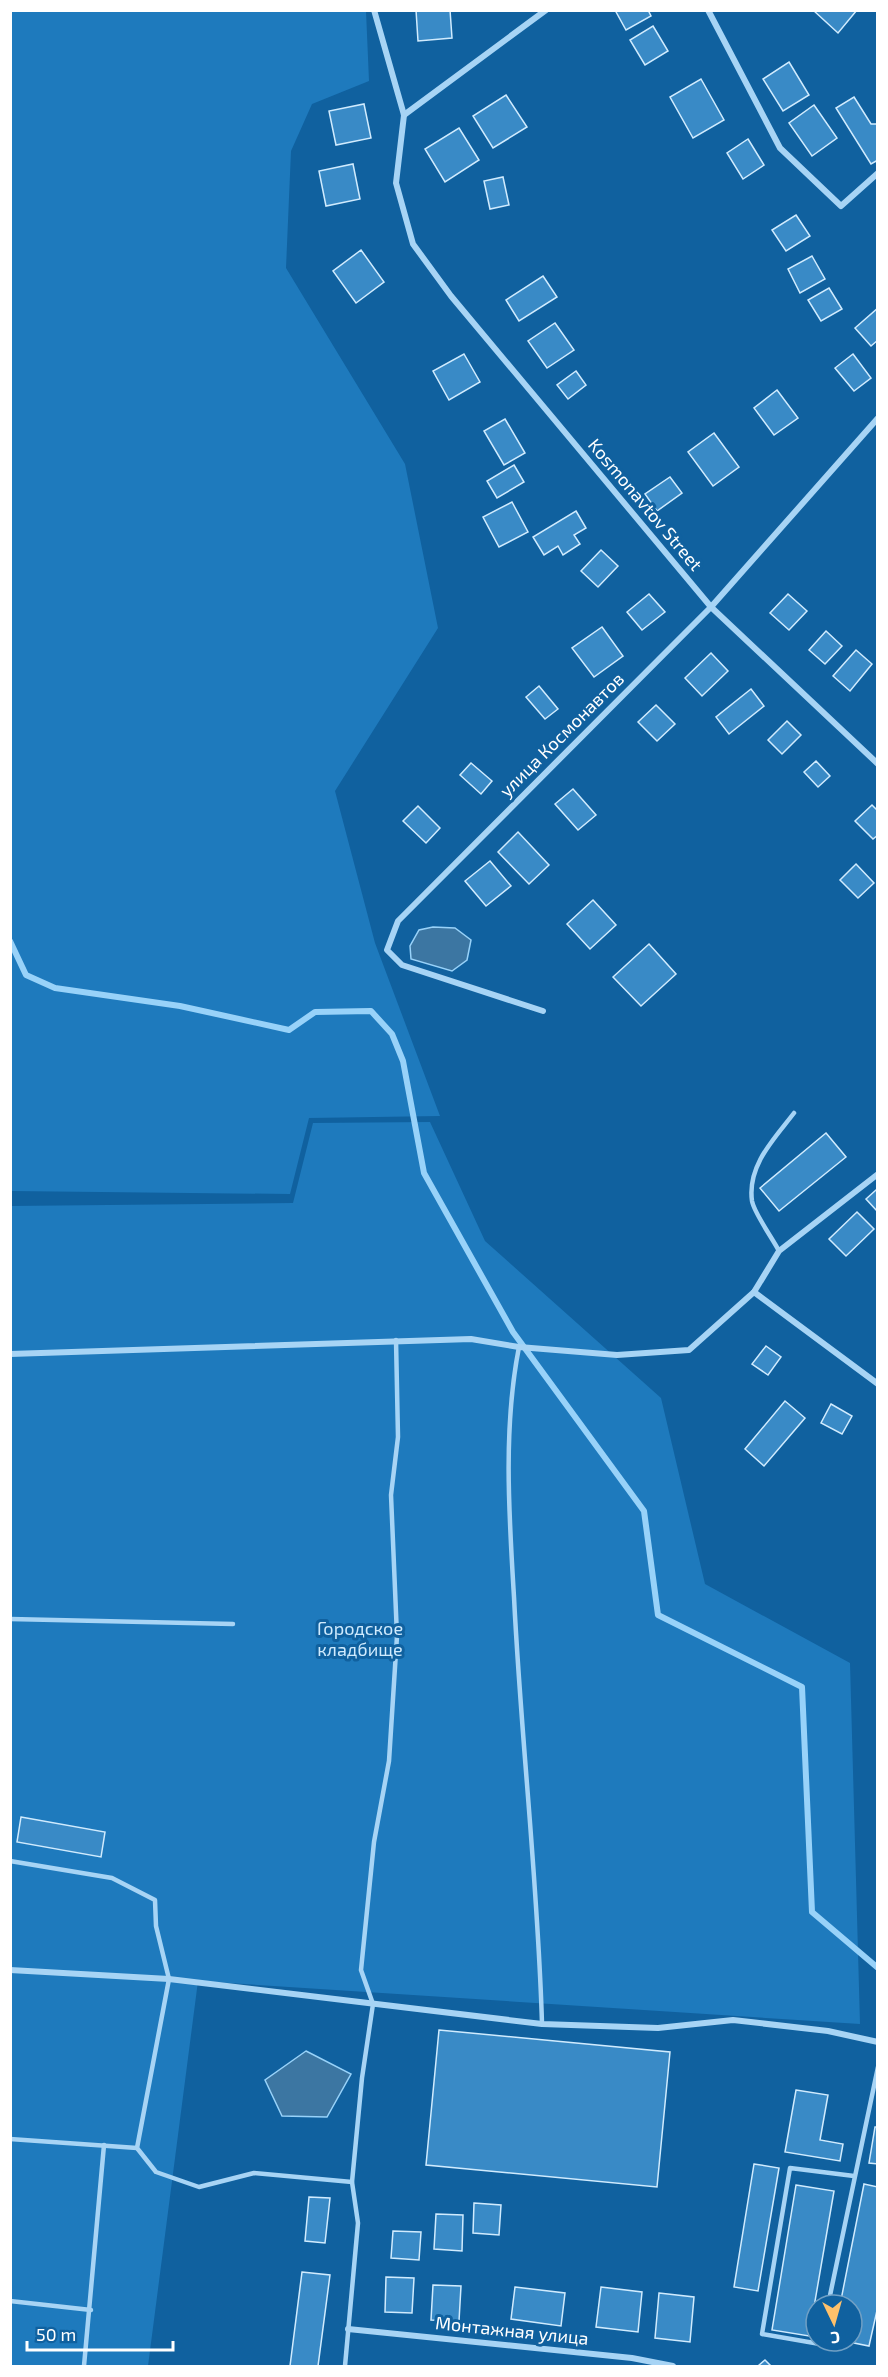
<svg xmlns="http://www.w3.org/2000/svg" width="888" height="2377" font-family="'Exo 2',sans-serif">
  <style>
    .green { fill: #1e7abd }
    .water { fill: #3c76a2; stroke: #98d2f9; stroke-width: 1.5 }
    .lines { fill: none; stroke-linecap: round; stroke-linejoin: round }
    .stream { stroke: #98d2f9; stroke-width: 6 }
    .building { fill: #398ac6; stroke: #d0ebfe; stroke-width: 1.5 }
    .lane { stroke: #a7d4f5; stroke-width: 4.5 }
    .street { stroke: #a7d4f5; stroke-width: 6 }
    .labels { text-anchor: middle; stroke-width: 6; stroke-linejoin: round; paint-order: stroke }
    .street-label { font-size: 18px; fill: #fff; stroke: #10619f }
    .park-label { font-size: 18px; fill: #d0ebfe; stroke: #10619f }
  </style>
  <rect width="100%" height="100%" fill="#10619f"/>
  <g class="green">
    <polygon points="11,10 366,11 369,81 312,104 291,151 286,268 405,464 438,628 335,791 375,943 440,1116 309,1118 290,1194 11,1191"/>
    <polygon points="430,1122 485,1241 661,1398 705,1584 850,1663 860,2024 198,1981 148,2366 11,2366 10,1206 293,1203 313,1123"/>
  </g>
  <g class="water">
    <polygon points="433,927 455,928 471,940 467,960 452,971 411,959 410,946 419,930"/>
    <polygon points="306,2051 351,2074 327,2117 282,2116 265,2080"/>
  </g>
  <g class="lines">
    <polyline class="stream" points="10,941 26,975 55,988 180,1006 289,1030 315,1012 371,1011 392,1034 403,1061 424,1173 513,1332 644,1511 658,1615 802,1687 812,1912 878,1968"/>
  </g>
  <g class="building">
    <polygon points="416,10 450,10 452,38 418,41"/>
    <polygon points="615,10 648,10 651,16 626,30"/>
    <polygon points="813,10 857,10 838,33"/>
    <polygon points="653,26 668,51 645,65 630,40"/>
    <polygon points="789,62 809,95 783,111 763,79"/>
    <polygon points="701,79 724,120 693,138 670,97"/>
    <polygon points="506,95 527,127 493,148 473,116"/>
    <polygon points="854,97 871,124 878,124 878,160 871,164 836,108"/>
    <polygon points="364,104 371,138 336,145 329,111"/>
    <polygon points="814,105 837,138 812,156 789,123"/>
    <polygon points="459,128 479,160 445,182 425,149"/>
    <polygon points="748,139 764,165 743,179 727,153"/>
    <polygon points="353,164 360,199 326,206 319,171"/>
    <polygon points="503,177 509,205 490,209 484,181"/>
    <polygon points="796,215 810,236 786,251 772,230"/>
    <polygon points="361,250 384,282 356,303 333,271"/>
    <polygon points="812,256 825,279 800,293 788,269"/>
    <polygon points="543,276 557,297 519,321 506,300"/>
    <polygon points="829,288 842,309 821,321 808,300"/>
    <polygon points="878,308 878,340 871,346 855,328"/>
    <polygon points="555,323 574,350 547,368 528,341"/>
    <polygon points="464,354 480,382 449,400 433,371"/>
    <polygon points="853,354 871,378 854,391 835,368"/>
    <polygon points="576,371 586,385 568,399 557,385"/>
    <polygon points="777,390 798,418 774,435 754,408"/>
    <polygon points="505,419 525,453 504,465 484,431"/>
    <polygon points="714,433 739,467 713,486 688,452"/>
    <polygon points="514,465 524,482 497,498 487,481"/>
    <polygon points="670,477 682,493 657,511 645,494"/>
    <polygon points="512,502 528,532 499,547 483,517"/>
    <polygon points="576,511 586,528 574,535 580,544 563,555 558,546 544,555 533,537"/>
    <polygon points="601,550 618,566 598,587 581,571"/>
    <polygon points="649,594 665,612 642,630 627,612"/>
    <polygon points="788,594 807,611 789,630 770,613"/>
    <polygon points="602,627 623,656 594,677 572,648"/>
    <polygon points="826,631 842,646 825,664 809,650"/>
    <polygon points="856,650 872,664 850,691 833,676"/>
    <polygon points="711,653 728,671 702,696 685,678"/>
    <polygon points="539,686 558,709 545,719 526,697"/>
    <polygon points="751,689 764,706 729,734 716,717"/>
    <polygon points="656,705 675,724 657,741 638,722"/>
    <polygon points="787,721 801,735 782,754 768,740"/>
    <polygon points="816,761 830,776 818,787 804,772"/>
    <polygon points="471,763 492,781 481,794 460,775"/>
    <polygon points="573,789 596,815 578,830 555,804"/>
    <polygon points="872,805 878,811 878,835 873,839 855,821"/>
    <polygon points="418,806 440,828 426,843 403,821"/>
    <polygon points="518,832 549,865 529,884 498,852"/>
    <polygon points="490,861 511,886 486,906 465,881"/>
    <polygon points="856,864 874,883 858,898 840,880"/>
    <polygon points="593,900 616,925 590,949 567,924"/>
    <polygon points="649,944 676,974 641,1006 613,977"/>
    <polygon points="826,1133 846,1157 779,1211 760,1188"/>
    <polygon points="876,1190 878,1192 878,1212 866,1199"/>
    <polygon points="857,1212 874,1229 846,1256 829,1239"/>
    <polygon points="766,1346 781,1357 768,1375 752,1364"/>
    <polygon points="785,1401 805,1418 764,1466 745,1449"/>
    <polygon points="831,1404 852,1416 842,1434 821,1423"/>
    <polygon points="21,1817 105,1832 101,1857 17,1842"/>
    <polygon points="439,2030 670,2052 657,2187 426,2165"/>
    <polygon points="796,2090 828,2095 820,2140 843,2144 840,2161 785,2152"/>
    <polygon points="875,2127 878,2127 878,2164 869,2163"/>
    <polygon points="754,2164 779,2168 758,2291 734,2287"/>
    <polygon points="864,2184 878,2187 878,2306 869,2346 844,2341 852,2341 852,2305 840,2305"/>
    <polygon points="796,2185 834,2191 809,2336 772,2330"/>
    <polygon points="309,2197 330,2198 325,2243 305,2241"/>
    <polygon points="474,2203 501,2205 499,2235 473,2233"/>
    <polygon points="436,2214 463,2215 462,2251 434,2249"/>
    <polygon points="393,2231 421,2232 419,2260 391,2258"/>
    <polygon points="302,2272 330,2275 318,2366 290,2366"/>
    <polygon points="386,2277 414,2278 412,2313 385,2312"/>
    <polygon points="433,2285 461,2286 459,2321 431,2320"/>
    <polygon points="515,2287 565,2293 561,2326 511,2319"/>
    <polygon points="601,2287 642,2292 638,2332 596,2327"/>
    <polygon points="659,2293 694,2297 690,2342 655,2338"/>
    <polygon points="765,2360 771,2366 758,2366"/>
  </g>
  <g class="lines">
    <g class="lane">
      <path d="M779 1251C773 1239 754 1213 752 1201 747 1165 775 1138 794 1113"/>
      <path d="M519 1347C503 1428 509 1515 514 1597 521 1740 538 1882 542 2024"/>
      <polyline points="10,1619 233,1624"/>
      <polyline points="10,1861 112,1878 155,1900 156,1926 169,1979 137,2148 156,2172 199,2187 254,2173 352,2182 362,2078 373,2004 361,1970 374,1842 389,1761 397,1636 391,1495 398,1437 396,1340"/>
      <polyline points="10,2139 137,2148"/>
      <polyline points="10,2301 91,2310"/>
      <polyline points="828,2305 878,2067"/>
      <polyline points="821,2341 820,2344 762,2334 790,2168 854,2176"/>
      <polyline points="84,2366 104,2145"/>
      <polyline points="345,2366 358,2223 352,2182"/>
    </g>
    <g class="street">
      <polyline points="374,10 404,115 396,183 413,244 451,296 711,607 878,764"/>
      <polyline points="708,10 780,148 841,206 878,173"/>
      <polyline points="404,115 546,10"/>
      <polyline points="543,1011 402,965 387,950 398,921 711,607 878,418"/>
      <polyline points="754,1292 878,1384"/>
      <polyline points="10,1354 471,1339 519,1347 617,1355 689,1350 754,1292 779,1251 878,1174"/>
      <polyline points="10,1970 169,1979 542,2024 658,2028 733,2020 828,2031 878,2042"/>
      <polyline points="348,2329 632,2358 673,2366"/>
    </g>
  </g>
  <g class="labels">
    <g class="street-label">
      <text transform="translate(645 505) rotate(50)" y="6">Kosmonavtov Street</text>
      <text transform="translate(562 735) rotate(-45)" y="6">улица Космонавтов</text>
      <text transform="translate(512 2331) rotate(6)" y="6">Монтажная улица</text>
    </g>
    <g class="park-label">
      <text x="360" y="1635">Городское<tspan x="360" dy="21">кладбище</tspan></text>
    </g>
  </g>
  <rect width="888" height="2377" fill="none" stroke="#ffffff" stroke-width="24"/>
  <g transform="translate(834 2323) rotate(175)"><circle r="28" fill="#10619f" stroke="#70a0c5" stroke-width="1.5"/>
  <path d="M0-4.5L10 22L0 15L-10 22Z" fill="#ffc16b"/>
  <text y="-9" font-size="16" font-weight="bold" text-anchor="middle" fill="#ffffff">С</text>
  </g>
  <path d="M27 2341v9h146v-9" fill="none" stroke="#ffffff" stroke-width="3"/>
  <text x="36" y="2341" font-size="18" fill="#ffffff" stroke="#10619f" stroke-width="4.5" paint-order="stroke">50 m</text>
</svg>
